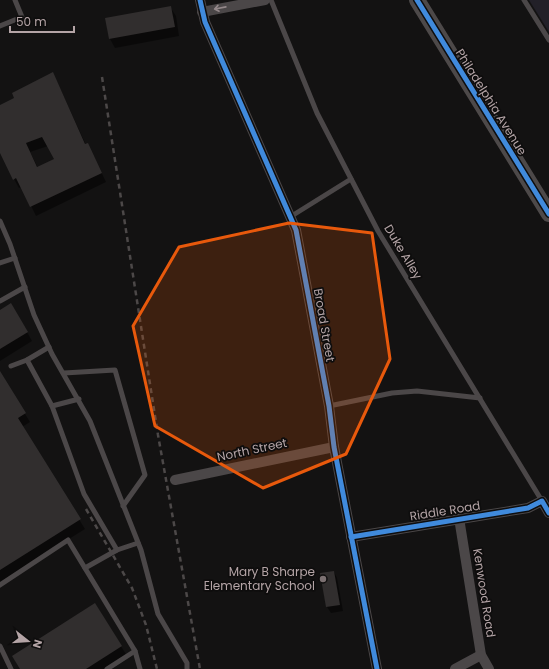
<svg xmlns="http://www.w3.org/2000/svg" width="549" height="669" font-family="Poppins,sans-serif">
  <style>
    .green { fill: #222028 }
    .shadow { fill: #0007; fill-rule: evenodd }
    .building { fill: #312e2e; fill-rule: evenodd }
    .lines { fill: none; stroke-linecap: round; stroke-linejoin: round }
    .service { stroke: #4b4748; stroke-width: 5 }
    .minor { stroke: #4b4748; stroke-width: 10 }
    .primary { stroke: #4d4949; stroke-width: 16 }
    .rail { stroke: #4c4848; stroke-width: 2.5; stroke-dasharray: 5 4; stroke-linecap: butt }
    .cycleway-casing { stroke: #0e0d0d; stroke-width: 8 }
    .cycleway { stroke: #408adc; stroke-width: 5 }
    .oneway { stroke: #94888a }
    .marked { fill: #e8590c; fill-opacity: 0.2; stroke: #e8590c; stroke-width: 3; stroke-linejoin: round }
    .poi-dot { fill: #7c7172; stroke: #0e0d0d; stroke-width: 1.5 }
    .labels { text-anchor: middle; stroke-width: 3.5; stroke-linejoin: round; paint-order: stroke }
    .street-label { font-size: 12px; fill: #b4a4a6; stroke: #0e0d0d }
    .poi-label { font-size: 12px; fill: #b4a4a6; stroke: #0e0d0d; text-anchor: end }
  </style>
  <rect width="100%" height="100%" fill="#131212"/>
  <polygon class="green" points="529,0 549,0 549,32"/>
  <g class="shadow">
    <polygon points="170,7 176,16 179,36 115,48 110,39 106,19"/>
    <path d="M57 82 86 145 92 153 106 182 36 216 22 187 19 188 14 179 0 151V106ZM48 146 55 159 38 168 30 152Z"/>
    <polygon points="0,311 27,332 32,341 0,361"/>
    <polygon points="0,373 30,422 22,427 85,529 0,582"/>
    <polygon points="334,572 337,578 343,611 331,613 327,607"/>
    <polygon points="95,604 127,656 105,669 21,669"/>
  </g>
  <g class="building">
    <polygon points="171,6 175,27 109,39 105,18"/>
    <path d="M53 72 85 144 88 143 102 173 30 207 16 178 13 180 0 153V105L14 98 12 93ZM42 137 54 159 37 167 26 143Z"/>
    <polygon points="11,303 28,332 0,349 0,310"/>
    <polygon points="0,371 26,413 18,418 81,519 0,570"/>
    <polygon points="334,571 340,605 326,607 320,573"/>
    <polygon points="95,603 122,646 86,669 20,669 12,656"/>
  </g>
  <g class="lines">
    <g class="service">
      <polyline points="271,0 317,113 378,231 542,501"/>
      <polyline points="524,0 549,40"/>
      <polyline points="0,26 22,17 15,0"/>
      <polyline points="290,217 351,179"/>
      <polyline points="0,221 10,244 34,315 52,354 90,421 141,550 158,614 187,663 187,669"/>
      <polyline points="0,263 15,258"/>
      <polyline points="0,301 25,287"/>
      <polyline points="49,347 27,360 52,406 79,399"/>
      <polyline points="11,366 27,360"/>
      <polyline points="64,373 115,370 145,475 123,506"/>
      <polyline points="52,406 84,494 117,550 138,543"/>
      <polyline points="329,406 392,393 417,391 480,398"/>
      <polyline points="85,568 117,550"/>
      <polyline points="0,585 68,540 135,651 140,669"/>
      <polyline points="0,646 11,669"/>
      <polyline points="107,669 135,651"/>
    </g>
    <g class="minor">
      <polyline points="200,0 205,22 296,230 329,406 334,447 377,669"/>
      <polyline points="202,12 265,0"/>
      <polyline points="175,480 334,447"/>
      <polyline points="459,518 481,655 489,669"/>
      <polyline points="351,537 528,508 542,501 549,513"/>
      <polyline points="455,669 481,655"/>
    </g>
    <polyline class="primary" points="417,0 549,214"/>
    <g class="rail">
      <polyline points="102,77 158,435 200,669"/>
      <polyline points="86,509 132,588 146,625 157,669"/>
    </g>
    <g class="cycleway-casing">
      <g id="cycleway">
        <polyline points="200,0 205,22 296,230 329,406 334,447 377,669"/>
        <polyline points="417,0 549,214"/>
        <polyline points="351,537 528,508 542,501 549,513"/>
      </g>
    </g>
    <use href="#cycleway" class="cycleway"/>
  </g>
  <defs><path id="oneway-shaft" d="M-6 0H5M1.5-3L5.5 0L1.5 3" fill="none" stroke-width="1.6" stroke-linecap="round" stroke-linejoin="round"/></defs>
  <use class="oneway" href="#oneway-shaft" transform="translate(220 8) rotate(169)"/>
  <path class="marked" d="M289 223 372 233 390 359 346 454 263 488 155 426 133 326 179 247Z"/>
  <circle class="poi-dot" cx="323" cy="579" r="4"/>
  <g class="labels">
    <g class="street-label">
      <text transform="translate(491 102) rotate(58)" y="4">Philadelphia Avenue</text>
      <text transform="translate(403 252) rotate(59)" y="4">Duke Alley</text>
      <text transform="translate(324 325) rotate(80)" y="4">Broad Street</text>
      <text transform="translate(252 450) rotate(-12)" y="4">North Street</text>
      <text transform="translate(445 511) rotate(-9)" y="4">Riddle Road</text>
      <text transform="translate(484 593) rotate(81)" y="4">Kenwood Road</text>
    </g>
    <g class="poi-label">
      <text x="315" y="576">Mary B Sharpe<tspan x="315" dy="14">Elementary School</tspan></text>
    </g>
  </g>
  <g transform="translate(28 641) rotate(107)" stroke="#0e0d0d" stroke-width="3" paint-order="stroke">
  <path d="M0-3L7 15L0 10L-7 15Z" fill="#b4a4a6"/>
  <text y="-6" font-size="11" font-weight="bold" text-anchor="middle" fill="#b4a4a6">N</text>
  </g>
  <path d="M10 26v6h64v-6" fill="none" stroke="#b4a4a6" stroke-width="2"/>
  <text x="16" y="26" font-size="12" fill="#b4a4a6" stroke="#0e0d0d" stroke-width="3" paint-order="stroke">50 m</text>
</svg>
